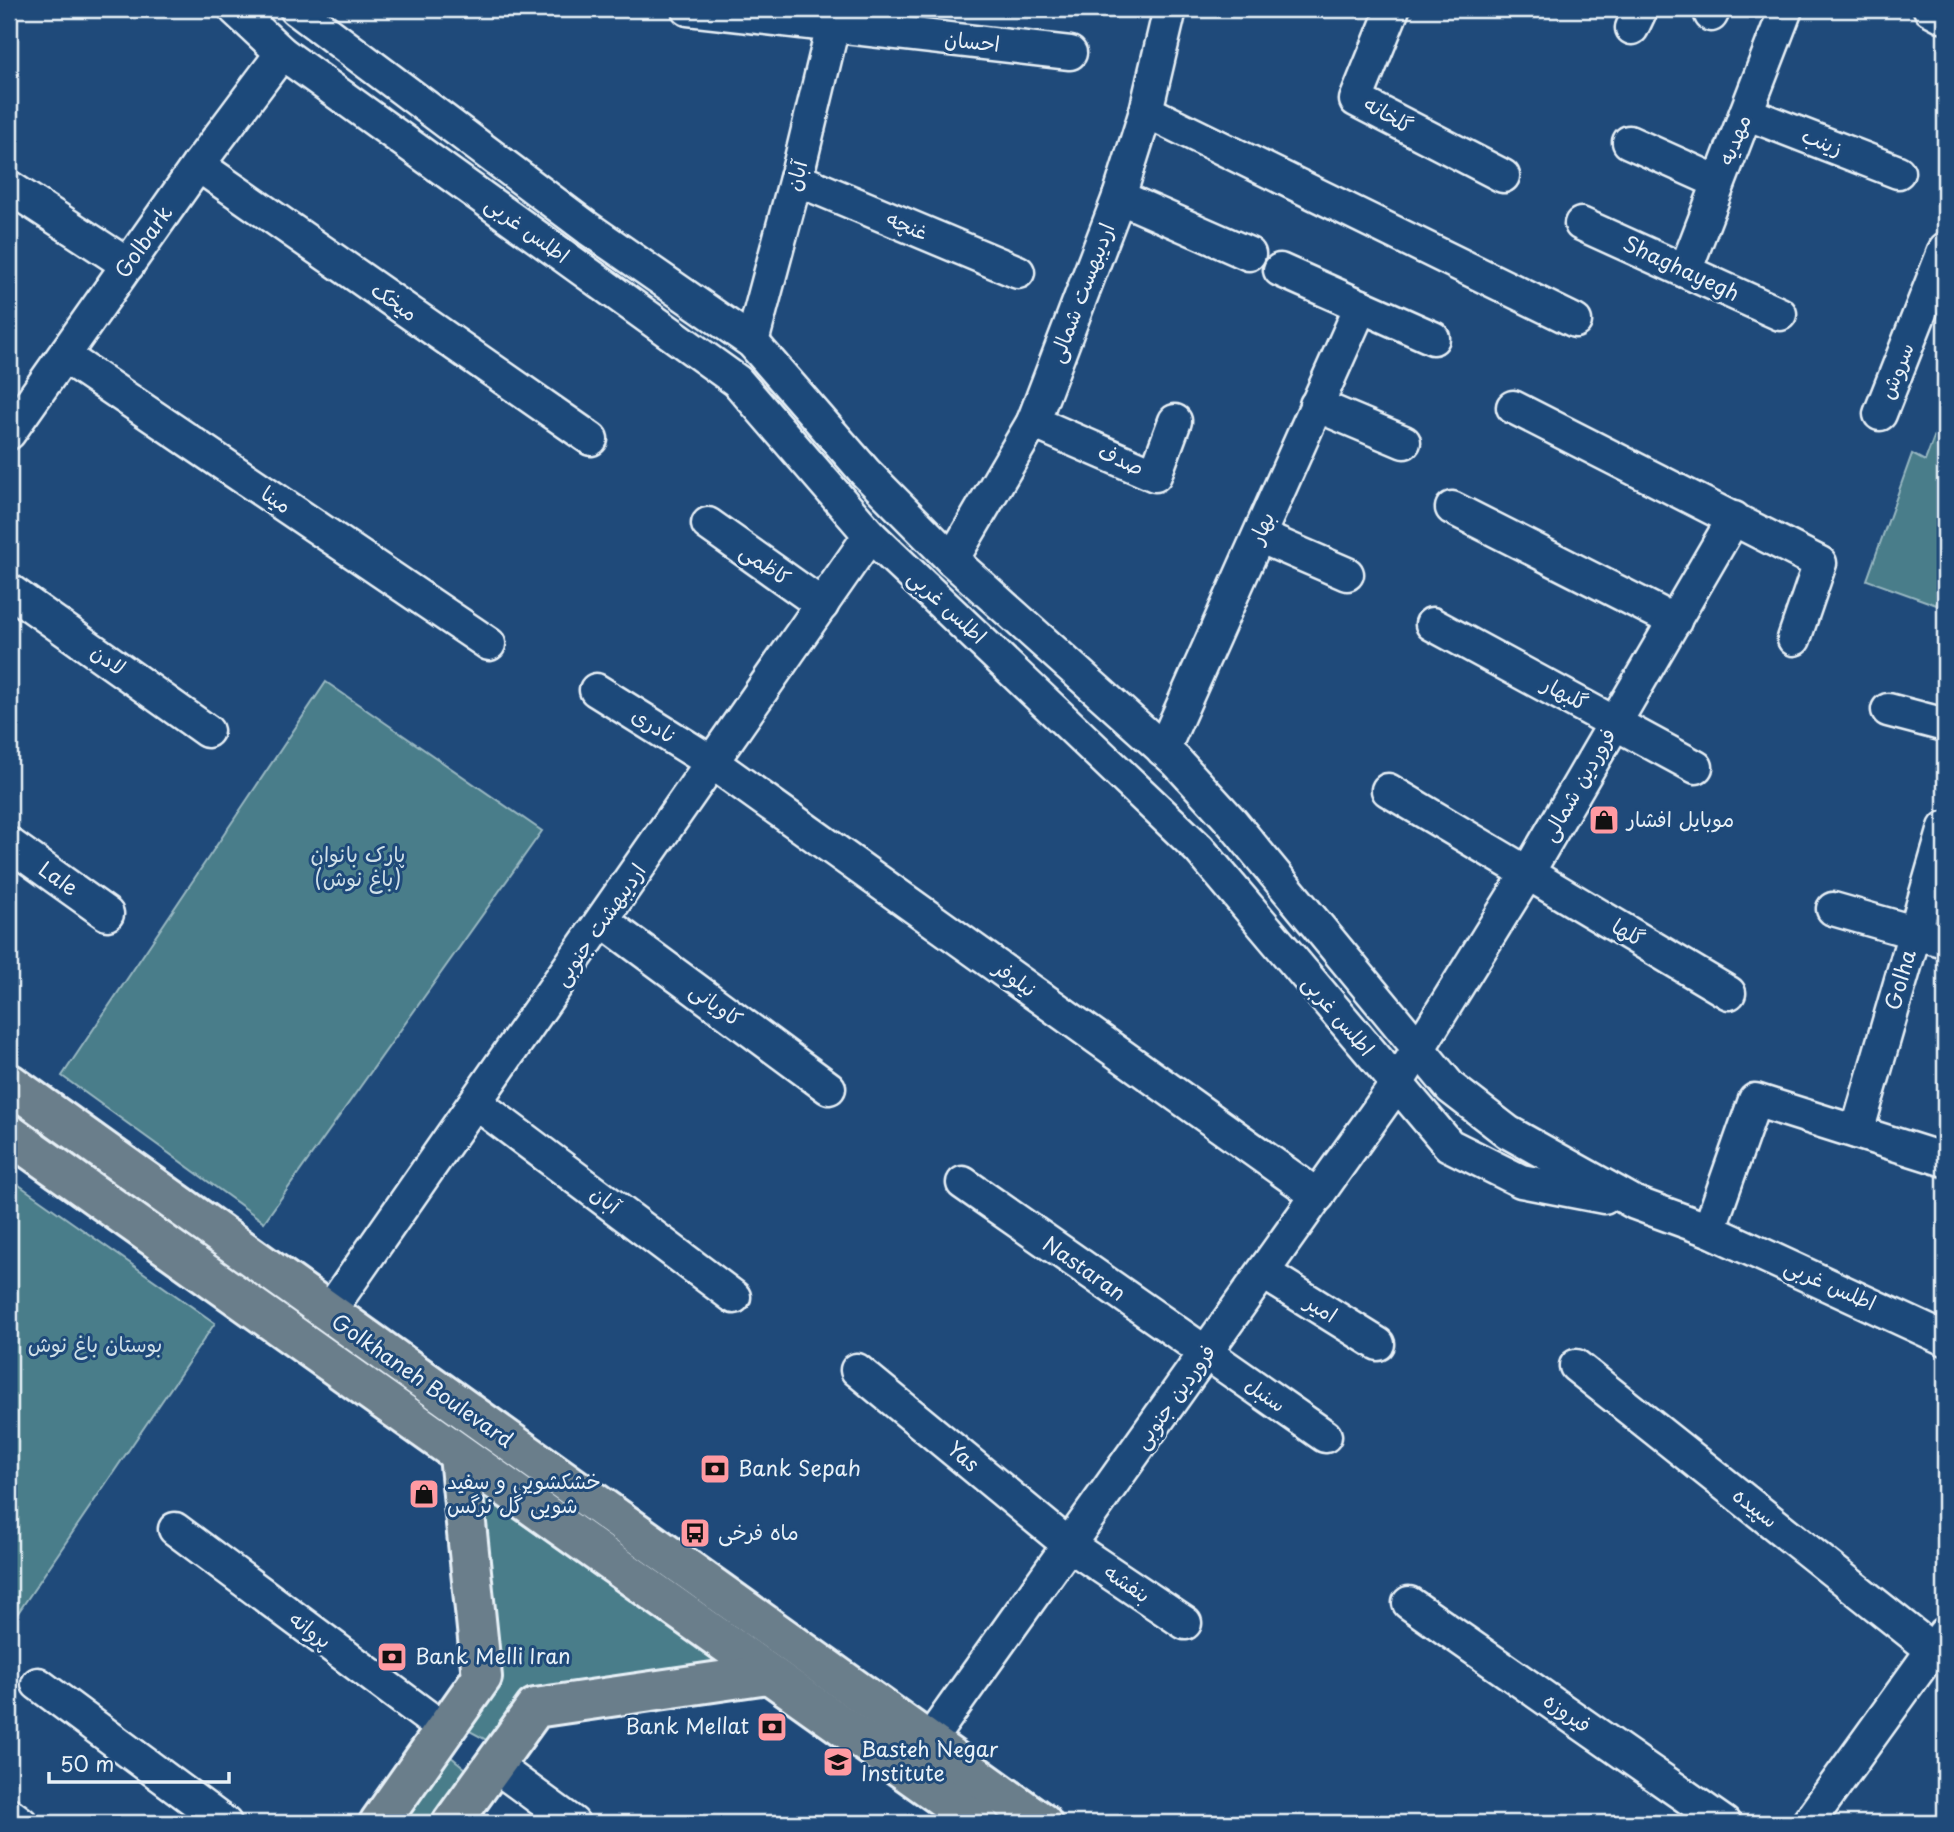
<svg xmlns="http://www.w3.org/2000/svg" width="1954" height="1832" font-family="'Playpen Sans','Playpen Sans Arabic',sans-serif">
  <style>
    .green { fill: #497d8a; stroke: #98b7c1; stroke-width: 2 }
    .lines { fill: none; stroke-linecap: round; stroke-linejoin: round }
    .minor-casing { stroke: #e8f1f8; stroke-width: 37 }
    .major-casing { stroke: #e8f1f8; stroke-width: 44 }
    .minor { stroke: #1f4a7a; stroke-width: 32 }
    .major { stroke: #6b7e8b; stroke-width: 38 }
    .labels { text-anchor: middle; stroke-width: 6; stroke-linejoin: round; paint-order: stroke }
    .street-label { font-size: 21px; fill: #e8f1f8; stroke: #1f4a7a }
    .poi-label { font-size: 21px; fill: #e8f1f8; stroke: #1f4a7a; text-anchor: start }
    .park-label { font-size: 21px; fill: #d0e0e8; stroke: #1f4a7a }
  </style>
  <rect width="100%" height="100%" fill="#1f4a7a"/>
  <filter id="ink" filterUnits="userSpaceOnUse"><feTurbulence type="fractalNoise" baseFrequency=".0143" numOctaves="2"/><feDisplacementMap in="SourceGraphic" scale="14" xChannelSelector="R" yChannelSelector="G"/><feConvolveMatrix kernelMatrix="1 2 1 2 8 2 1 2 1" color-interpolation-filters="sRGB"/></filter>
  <g filter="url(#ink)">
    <g class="green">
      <polygon points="1945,408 1945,608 1867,580 1912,454 1925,461"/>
      <polygon points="326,682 542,831 264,1222 62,1076"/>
      <polygon points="9,1178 215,1323 9,1626"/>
      <polygon points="474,1491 724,1664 517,1699 490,1742 462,1727"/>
      <polygon points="450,1756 466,1769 427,1823 402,1823"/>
    </g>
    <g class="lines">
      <g class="minor-casing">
        <g id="minor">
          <polyline points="235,9 282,53 737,381 870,535 1199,849 1449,1145 1521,1181 1604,1197"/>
          <polyline points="296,9 589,229 752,342 865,472 952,560 1176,761 1231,821 1451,1088 1508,1132 1635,1203 1709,1230 1945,1339"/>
          <polyline points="688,9 1070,53"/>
          <polyline points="1393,9 1356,100 1503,176"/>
          <polyline points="1930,9 1945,17"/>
          <polyline points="1711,15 1714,9"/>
          <polyline points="1632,28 1641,9"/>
          <polyline points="1146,111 1575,321"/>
          <polyline points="1746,113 1898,172"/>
          <polyline points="1629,142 1718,182"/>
          <polyline points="198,165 591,439"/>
          <polyline points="796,179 1018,272"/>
          <polyline points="9,187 128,265"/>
          <polyline points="1119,197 1249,254"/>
          <polyline points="1581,224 1780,314"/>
          <polyline points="1280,270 1433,338"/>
          <polyline points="1685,271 1786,9"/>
          <polyline points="752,342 800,163 837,9"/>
          <polyline points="64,356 489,644"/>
          <polyline points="1316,405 1404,442"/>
          <polyline points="1513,407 1820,563 1794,639"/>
          <polyline points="1880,414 1945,249"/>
          <polyline points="1033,422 1155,475 1175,421"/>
          <polyline points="9,433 198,165 282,53"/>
          <polyline points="1452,508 1675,621"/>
          <polyline points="708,524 822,605"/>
          <polyline points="1259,536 1347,574"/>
          <polyline points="952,560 1033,422 1119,197 1146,111 1170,9"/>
          <polyline points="9,590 207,731"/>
          <polyline points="1432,624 1696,767"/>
          <polyline points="596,690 713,763 1318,1196"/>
          <polyline points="1888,710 1945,725"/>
          <polyline points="1163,750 1361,306"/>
          <polyline points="1388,790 1729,993"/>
          <polyline points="9,844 107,914"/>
          <polyline points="1833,909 1945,941"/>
          <polyline points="603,921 829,1088"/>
          <polyline points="476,1103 734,1297"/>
          <polyline points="1857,1132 1945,828"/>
          <polyline points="963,1183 1325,1436"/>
          <polyline points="1709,1230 1755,1100 1945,1160"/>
          <polyline points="1264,1273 1378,1344"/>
          <polyline points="328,1313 870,535"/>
          <polyline points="1576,1366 1934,1651"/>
          <polyline points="857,1370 1069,1545 1185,1623"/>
          <polyline points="175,1529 445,1730"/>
          <polyline points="1409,1603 1724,1823"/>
          <polyline points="38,1684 225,1823"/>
          <polyline points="929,1741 1396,1085 1527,874 1734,518"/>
          <polyline points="494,1765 573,1823"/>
          <polyline points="9,1814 21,1823"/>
          <polyline points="1808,1823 1944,1634"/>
        </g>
      </g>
      <g class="major-casing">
        <g id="major">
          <polyline points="9,1083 1042,1823"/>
          <polyline points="9,1134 979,1823"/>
          <polyline points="379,1823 482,1677 459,1456"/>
          <polyline points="452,1823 535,1708 768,1674"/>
        </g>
      </g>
      <use href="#minor" class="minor"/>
      <use href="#major" class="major"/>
    </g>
  </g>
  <defs>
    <g id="shop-square" transform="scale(1.575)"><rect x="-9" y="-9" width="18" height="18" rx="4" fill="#ff9aa2" stroke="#1f4a7a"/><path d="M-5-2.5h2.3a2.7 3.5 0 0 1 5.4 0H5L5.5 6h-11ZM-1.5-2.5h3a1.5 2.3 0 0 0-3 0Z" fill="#111"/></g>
    <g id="bank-square" transform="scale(1.575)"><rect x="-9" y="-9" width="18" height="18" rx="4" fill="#ff9aa2" stroke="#1f4a7a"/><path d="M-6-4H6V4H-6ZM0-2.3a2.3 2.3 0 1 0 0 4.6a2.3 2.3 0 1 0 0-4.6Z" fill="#111"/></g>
    <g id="bus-square" transform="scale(1.575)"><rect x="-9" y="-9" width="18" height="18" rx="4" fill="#ff9aa2" stroke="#1f4a7a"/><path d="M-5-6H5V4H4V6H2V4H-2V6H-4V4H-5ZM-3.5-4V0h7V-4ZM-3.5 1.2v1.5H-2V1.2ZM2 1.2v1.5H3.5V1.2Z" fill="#111"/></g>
    <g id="school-square" transform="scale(1.575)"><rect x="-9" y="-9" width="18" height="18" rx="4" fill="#ff9aa2" stroke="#1f4a7a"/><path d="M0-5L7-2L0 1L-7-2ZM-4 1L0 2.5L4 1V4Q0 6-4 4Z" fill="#111"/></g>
  </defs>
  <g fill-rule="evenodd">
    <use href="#shop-square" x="1604" y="820"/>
    <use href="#bank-square" x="715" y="1469"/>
    <use href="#shop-square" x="424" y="1494"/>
    <use href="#bus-square" x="695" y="1533"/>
    <use href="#bank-square" x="392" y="1657"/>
    <use href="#bank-square" x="772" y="1727"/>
    <use href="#school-square" x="838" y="1762"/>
  </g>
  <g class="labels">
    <g class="street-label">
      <text transform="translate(972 42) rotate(6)" y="7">احسان</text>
      <text transform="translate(1388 115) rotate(31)" y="7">گلخانه</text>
      <text transform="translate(1735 140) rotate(-68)" y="7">مهدیه</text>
      <text transform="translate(1822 142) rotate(21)" y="7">زینب</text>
      <text transform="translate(797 176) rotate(-75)" y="7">آبان</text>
      <text transform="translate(907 226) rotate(23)" y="7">غنچه</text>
      <text transform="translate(527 230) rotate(36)" y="7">اطلس غربی</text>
      <text transform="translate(144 242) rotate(-55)" y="7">Golbark</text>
      <text transform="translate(1681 269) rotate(25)" y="7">Shaghayegh</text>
      <text transform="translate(1082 293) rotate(-69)" y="7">اردیبهست شمالی</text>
      <text transform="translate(394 302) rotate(35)" y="7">میخک</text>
      <text transform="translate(1897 371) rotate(-68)" y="7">سروش</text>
      <text transform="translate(1121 460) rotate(24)" y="7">صدف</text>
      <text transform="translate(276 500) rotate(34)" y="7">مینا</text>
      <text transform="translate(1262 528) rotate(-66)" y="7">بهار</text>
      <text transform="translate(765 565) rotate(35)" y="7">کاظمی</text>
      <text transform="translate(947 607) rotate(43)" y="7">اطلس غربی</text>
      <text transform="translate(108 660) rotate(35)" y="7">لادن</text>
      <text transform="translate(1565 694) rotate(28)" y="7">گلبهار</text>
      <text transform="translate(654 726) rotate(32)" y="7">نادری</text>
      <text transform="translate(1579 785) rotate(-60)" y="7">فروردین شمالی</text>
      <text transform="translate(58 879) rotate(35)" y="7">Lale</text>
      <text transform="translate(600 925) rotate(-55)" y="7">اردیبهشت جنوبی</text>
      <text transform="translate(1628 933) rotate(30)" y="7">گلها</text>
      <text transform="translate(1015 979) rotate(36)" y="7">نیلوفر</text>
      <text transform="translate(1901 980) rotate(-74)" y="7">Golha</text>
      <text transform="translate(716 1005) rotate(36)" y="7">کاویانی</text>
      <text transform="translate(1338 1016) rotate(50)" y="7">اطلس غربی</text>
      <text transform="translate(605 1200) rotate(37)" y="7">آبان</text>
      <text transform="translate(1084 1269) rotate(35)" y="7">Nastaran</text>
      <text transform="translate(1830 1285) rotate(24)" y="7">اطلس غربی</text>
      <text transform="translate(1321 1309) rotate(32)" y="7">امیر</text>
      <text transform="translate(422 1381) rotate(35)" y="7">Golkhaneh Boulevard</text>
      <text transform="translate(1265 1395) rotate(34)" y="7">سنبل</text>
      <text transform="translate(1175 1397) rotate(-54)" y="7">فروردین جنوبی</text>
      <text transform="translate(963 1457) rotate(40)" y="7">Yas</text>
      <text transform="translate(1755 1508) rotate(38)" y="7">سپیده</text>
      <text transform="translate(1127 1584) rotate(34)" y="7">بنفشه</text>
      <text transform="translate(310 1630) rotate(37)" y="7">پروانه</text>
      <text transform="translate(1567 1713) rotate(35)" y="7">فیروزه</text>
    </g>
    <g class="poi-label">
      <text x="1627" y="827">موبایل افشار</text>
      <text x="738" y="1476">Bank Sepah</text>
      <text x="447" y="1489">خشکشویی و سفید<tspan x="447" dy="24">شویی گل نرگس</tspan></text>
      <text x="718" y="1540">ماه فرخی</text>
      <text x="415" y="1664">Bank Melli Iran</text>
      <text x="749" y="1734" text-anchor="end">Bank Mellat</text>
      <text x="861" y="1757">Basteh Negar<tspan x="861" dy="24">Institute</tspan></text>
    </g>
    <g class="park-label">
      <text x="358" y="862">پارک بانوان<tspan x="358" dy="24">(باغ نوش)</tspan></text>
      <text x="95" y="1352">بوستان باغ نوش</text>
    </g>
  </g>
  <rect width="1954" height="1832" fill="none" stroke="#1f4a7a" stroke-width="35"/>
  <rect x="18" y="18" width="1919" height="1797" fill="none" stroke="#e8f1f8" stroke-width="2.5" filter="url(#ink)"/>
  <path d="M49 1772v10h180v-10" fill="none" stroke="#e8f1f8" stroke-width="3.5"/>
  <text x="60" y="1772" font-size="21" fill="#e8f1f8" stroke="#1f4a7a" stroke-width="5" paint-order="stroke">50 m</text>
</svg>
